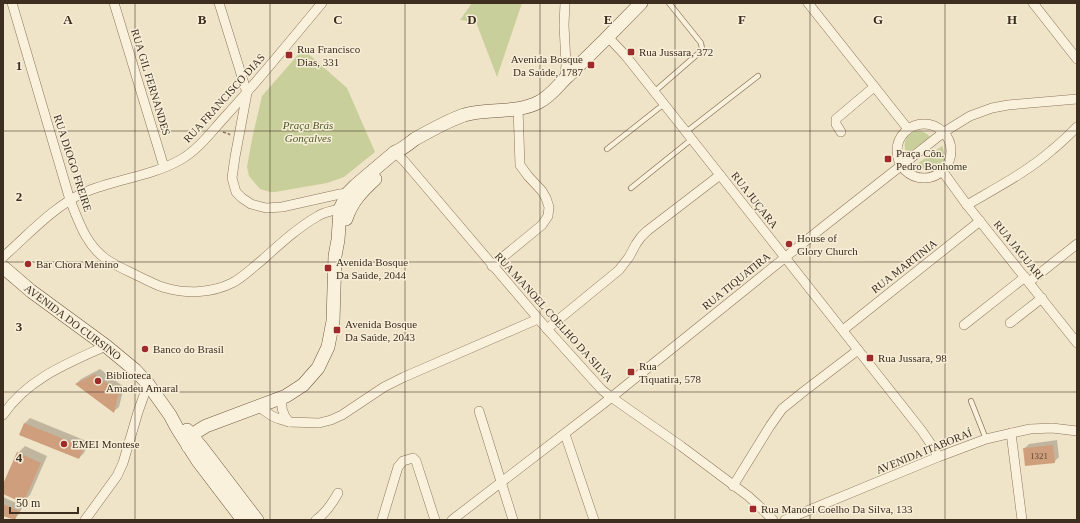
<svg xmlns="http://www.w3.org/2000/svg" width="1080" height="523" font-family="Georgia,serif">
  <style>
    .green { fill: #c9cf9b }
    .shadow { fill: #0003 }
    .building { fill: #cf9f7d }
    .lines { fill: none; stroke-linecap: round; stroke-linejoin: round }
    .lane-casing { stroke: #8d765c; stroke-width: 6 }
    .street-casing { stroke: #8d765c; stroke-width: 10 }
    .secondary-casing { stroke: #6f573f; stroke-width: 14 }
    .path { stroke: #8d765c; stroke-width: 1.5; stroke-dasharray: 3 2; stroke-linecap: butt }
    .lane { stroke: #faf1dc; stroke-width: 4.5 }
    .street { stroke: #faf1dc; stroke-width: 9 }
    .secondary { stroke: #faf1dc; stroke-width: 13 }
    .grid { fill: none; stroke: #3d2e20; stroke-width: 1; stroke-opacity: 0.55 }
    .poi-dot { fill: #9e2a2b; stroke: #f7eed8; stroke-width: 1.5 }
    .labels { text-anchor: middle; stroke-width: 3; stroke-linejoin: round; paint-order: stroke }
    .number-label { font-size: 9px; fill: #624a37 }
    .poi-label { font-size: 11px; fill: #3d2e20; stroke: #f7eed8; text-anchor: start }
    .street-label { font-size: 11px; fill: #3d2e20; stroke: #f7eed8 }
    .park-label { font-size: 11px; font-style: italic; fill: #4d5a26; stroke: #f7eed8 }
    .grid-label { font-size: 13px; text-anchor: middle; font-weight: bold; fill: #3d2e20; stroke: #f7eed8; stroke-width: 3; stroke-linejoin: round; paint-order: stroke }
  </style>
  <rect width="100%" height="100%" fill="#f0e4c8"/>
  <g class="green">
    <polygon points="472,3 522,3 497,77 476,22 460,20"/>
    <polygon points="303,49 347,88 375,152 344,177 327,183 275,192 270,192 260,189 254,182 249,176 247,167 252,139 262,96"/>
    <path d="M915 131C922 131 926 132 930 137L907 154C902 144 905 136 915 131Z"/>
    <path d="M942 146C951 165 932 180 917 164Z"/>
  </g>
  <g class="shadow">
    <polygon points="100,369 124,387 119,407 114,411 76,384 81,379"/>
    <polygon points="30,418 89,442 84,453 79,458 21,434 25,423"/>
    <polygon points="1057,440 1059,457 1054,462 1024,449 1029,444"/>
    <polygon points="25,446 47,456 30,495 23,502 3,493 3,487 18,453"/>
    <polygon points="3,497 23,506 19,514 14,519 3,514"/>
  </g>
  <g class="building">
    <polygon points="95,374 119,392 114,413 75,384"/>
    <polygon points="24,423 84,447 79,459 19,435"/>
    <polygon points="1053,445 1055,463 1025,466 1023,448"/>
    <polygon points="17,452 41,463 23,503 3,494 3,484"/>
    <polygon points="3,504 19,511 15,520 3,516"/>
  </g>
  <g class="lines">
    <g class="lane-casing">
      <g id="lane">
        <polyline points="654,92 700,52 702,49 701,43 669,3"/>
        <polyline points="686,132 758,76"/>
        <polyline points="607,149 664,104"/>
        <polyline points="631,188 692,139"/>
        <polyline points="971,401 986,439"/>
      </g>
    </g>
    <g class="street-casing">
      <g id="street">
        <path d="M12 3 70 200C79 222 86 245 106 259 116 266 128 271 138 276 147 280 157 286 166 288 187 294 212 293 232 283 242 278 251 269 261 261 279 245 297 228 318 216 326 211 335 211 344 207"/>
        <polyline points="114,3 164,167"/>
        <polyline points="219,3 247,93 235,157 232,178 236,192 242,198 251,204 266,208 282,207 340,194 348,193 352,196"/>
        <polyline points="565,3 564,25 566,64 565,79"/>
        <polyline points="808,3 908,129"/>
        <polyline points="1033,3 1077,59"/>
        <polyline points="608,37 625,55 664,104 922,431 935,450 938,457"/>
        <circle cx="924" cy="151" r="27"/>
        <polyline points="841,132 836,124 836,119 874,87"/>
        <polyline points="395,152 405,162 547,329 602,390 611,397 681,446 748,496 758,505 773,520"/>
        <polyline points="943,172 967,205 1077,343"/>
        <path d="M967 205C996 188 1027 172 1052 150 1061 143 1069 135 1077 127"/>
        <path d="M3 257C28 235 53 207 83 193 115 179 150 177 180 160 198 150 211 132 224 118 258 81 290 41 322 3"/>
        <polyline points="492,266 542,225 548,216 549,207 546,198 542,191 528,176 520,165 518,108"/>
        <polyline points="1029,282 1077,244"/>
        <polyline points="1010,323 1042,298"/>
        <polyline points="964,325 1025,277"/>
        <polyline points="547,329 619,270 629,257 636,244 641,237 647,231 720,175"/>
        <polyline points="843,330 980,221"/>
        <path d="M283 398C280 406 283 415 289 422"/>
        <polyline points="259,407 272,416 279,419 289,422 319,423 331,420 342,415 384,387 404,377 538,319"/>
        <polyline points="479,411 513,520"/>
        <path d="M3 415C27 379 68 363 106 346"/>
        <polyline points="1011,433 1022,520"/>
        <polyline points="565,434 594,520"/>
        <polyline points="733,486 770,426 782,409 803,392 858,350"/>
        <polyline points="85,520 117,476 123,463 138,412 148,384"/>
        <path d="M316 520C326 513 332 504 338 493"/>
        <polyline points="382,520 398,467 403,461 413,458 416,461 435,520"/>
        <polyline points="452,520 603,404 823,227 944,132 970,116 992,108 1008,105 1077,99"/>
        <polyline points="785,520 938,457 986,439 1030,429 1052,428 1077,431"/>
      </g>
    </g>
    <g class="secondary-casing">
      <g id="secondary">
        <path d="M346 219C352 201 362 191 375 179"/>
        <polyline points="3,267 31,291 106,346 135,370 148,384 170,415 177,428 198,461 243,520"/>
        <polyline points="187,430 202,448 257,520"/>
        <path d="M188 446C193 433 194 433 206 426L286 396 303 385 318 368 328 347 333 321 335 256 338 240 340 209 348 193 356 185 395 152C403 149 408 144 415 139 431 130 447 121 464 115 488 108 516 114 539 102 551 96 558 85 568 76 593 52 617 28 641 3"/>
      </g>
    </g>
    <polyline class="path" points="223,132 229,134 230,135"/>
    <use href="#lane" class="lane"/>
    <use href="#street" class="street"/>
    <use href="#secondary" class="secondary"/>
  </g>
  <path class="grid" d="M135 3V520M270 3V520M405 3V520M540 3V520M675 3V520M810 3V520M945 3V520M3 131H1077M3 262H1077M3 392H1077"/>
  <g class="poi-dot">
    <rect x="627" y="48" width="8" height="8" rx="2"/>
    <rect x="285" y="51" width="8" height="8" rx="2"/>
    <rect x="587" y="61" width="8" height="8" rx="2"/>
    <rect x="884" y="155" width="8" height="8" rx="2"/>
    <circle cx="789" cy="244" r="4"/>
    <circle cx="28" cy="264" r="4"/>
    <rect x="324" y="264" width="8" height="8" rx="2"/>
    <rect x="333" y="326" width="8" height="8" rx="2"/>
    <circle cx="145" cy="349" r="4"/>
    <rect x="866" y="354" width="8" height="8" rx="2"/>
    <rect x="627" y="368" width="8" height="8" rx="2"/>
    <circle cx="98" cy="381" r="4"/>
    <circle cx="64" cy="444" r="4"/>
    <rect x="749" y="505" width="8" height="8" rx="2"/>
  </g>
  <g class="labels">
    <g class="number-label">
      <text x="1039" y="459">1321</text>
    </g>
    <g class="poi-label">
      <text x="297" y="53">Rua Francisco<tspan x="297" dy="13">Dias, 331</tspan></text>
      <text x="639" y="56">Rua Jussara, 372</text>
      <text x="583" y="63" text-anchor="end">Avenida Bosque<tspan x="583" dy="13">Da Saúde, 1787</tspan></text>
      <text x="896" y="157">Praça Côn.<tspan x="896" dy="13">Pedro Bonhome</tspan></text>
      <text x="797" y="242">House of<tspan x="797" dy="13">Glory Church</tspan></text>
      <text x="336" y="266">Avenida Bosque<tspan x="336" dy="13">Da Saúde, 2044</tspan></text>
      <text x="36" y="268">Bar Chora Menino</text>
      <text x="345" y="328">Avenida Bosque<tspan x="345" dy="13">Da Saúde, 2043</tspan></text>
      <text x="153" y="353">Banco do Brasil</text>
      <text x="878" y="362">Rua Jussara, 98</text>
      <text x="639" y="370">Rua<tspan x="639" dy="13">Tiquatira, 578</tspan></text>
      <text x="106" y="379">Biblioteca<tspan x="106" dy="13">Amadeu Amaral</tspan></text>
      <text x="72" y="448">EMEI Montese</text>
      <text x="761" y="513">Rua Manoel Coelho Da Silva, 133</text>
    </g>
    <g class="street-label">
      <text transform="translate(151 82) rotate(73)" y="4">RUA GIL FERNANDES</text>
      <text transform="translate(224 98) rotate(-48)" y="4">RUA FRANCISCO DIAS</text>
      <text transform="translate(73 163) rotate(72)" y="4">RUA DIOGO FREIRE</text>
      <text transform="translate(755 200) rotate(52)" y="4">RUA JUÇARA</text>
      <text transform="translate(1019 250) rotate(51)" y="4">RUA JAGUARI</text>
      <text transform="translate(904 266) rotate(-38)" y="4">RUA MARTINIA</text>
      <text transform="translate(736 281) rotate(-39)" y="4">RUA TIQUATIRA</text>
      <text transform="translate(554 317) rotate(48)" y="4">RUA MANOEL COELHO DA SILVA</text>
      <text transform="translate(73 322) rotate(37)" y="4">AVENIDA DO CURSINO</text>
      <text transform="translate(924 451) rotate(-22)" y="4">AVENIDA ITABORAÍ</text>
    </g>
    <g class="park-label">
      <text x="308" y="129">Praça Brás<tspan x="308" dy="13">Gonçalves</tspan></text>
    </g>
  </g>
  <g class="grid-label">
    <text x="68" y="24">A</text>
    <text x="202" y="24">B</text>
    <text x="338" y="24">C</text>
    <text x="472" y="24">D</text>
    <text x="608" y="24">E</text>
    <text x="742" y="24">F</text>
    <text x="878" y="24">G</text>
    <text x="1012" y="24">H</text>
    <text x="19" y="70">1</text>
    <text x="19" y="201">2</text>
    <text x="19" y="331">3</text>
    <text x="19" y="462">4</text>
  </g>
  <rect width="1080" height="523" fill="none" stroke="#3d2e20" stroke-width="8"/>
  <path d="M10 507v6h68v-6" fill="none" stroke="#3d2e20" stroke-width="2"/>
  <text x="16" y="507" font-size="12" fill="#3d2e20" stroke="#f7eed8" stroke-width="3" paint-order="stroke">50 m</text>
</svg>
